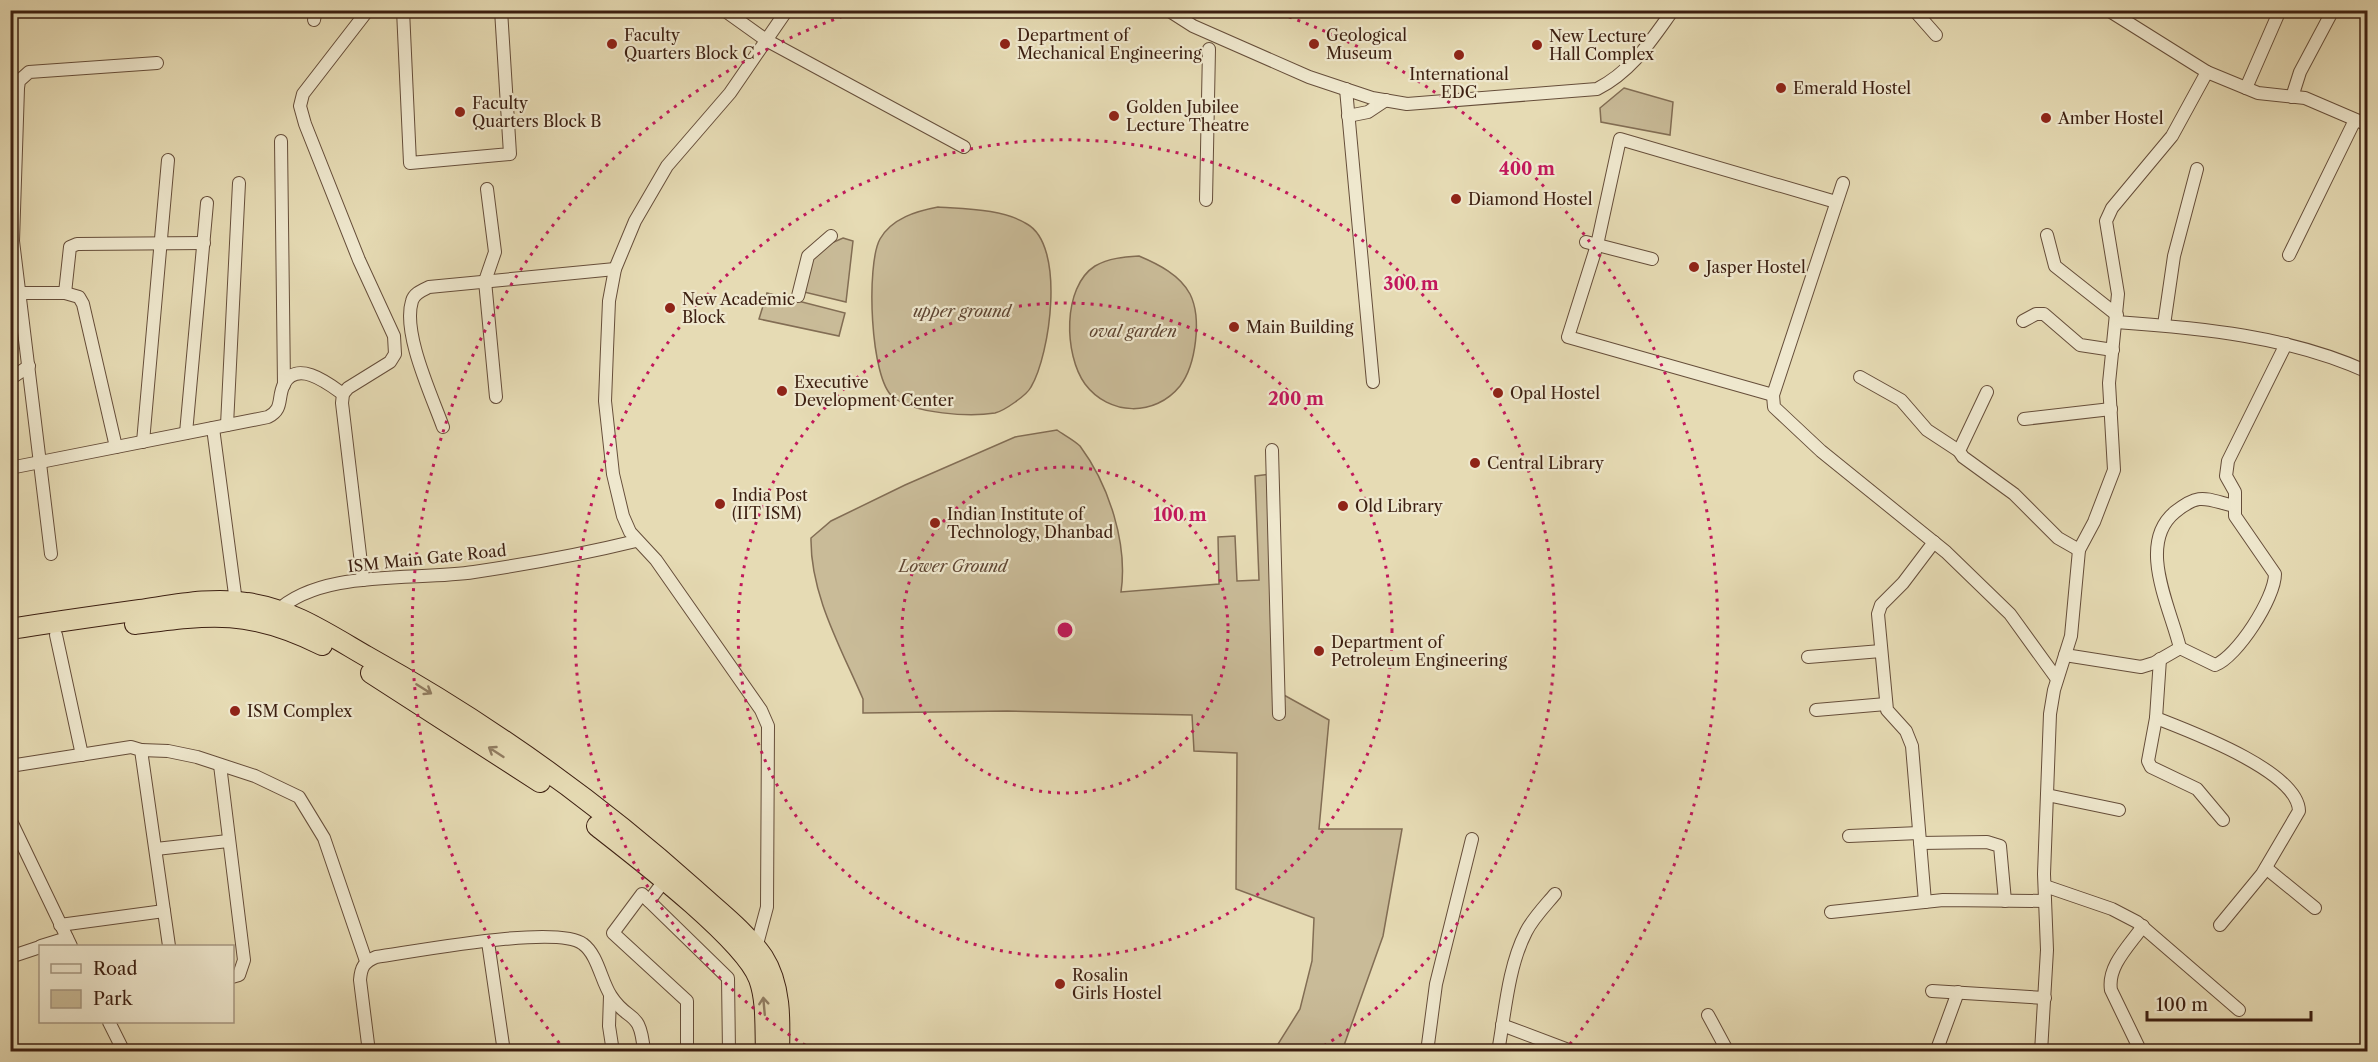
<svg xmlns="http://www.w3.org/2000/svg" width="2378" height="1062" font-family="'Libre Caslon Text',serif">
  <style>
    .green { fill: #c9bb98; stroke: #826d54; stroke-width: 1.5 }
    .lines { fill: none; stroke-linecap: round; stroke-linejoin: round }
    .minor-casing { stroke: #664e3a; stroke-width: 14 }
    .trunk-casing { stroke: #3c1f11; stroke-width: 22 }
    .minor { stroke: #efe8ce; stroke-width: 12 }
    .trunk { stroke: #e6dbb4; stroke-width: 20 }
    .oneway { stroke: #917d62 }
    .ring { fill: none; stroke: #c2185b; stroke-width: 3; stroke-dasharray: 3 6 }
    .poi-dot { fill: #8f2418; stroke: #efe8ce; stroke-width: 2 }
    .labels { text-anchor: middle; stroke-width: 4.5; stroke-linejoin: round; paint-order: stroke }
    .poi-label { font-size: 16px; fill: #3c1f11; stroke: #efe8ce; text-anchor: start }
    .park-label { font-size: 16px; font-style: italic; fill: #5f4633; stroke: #efe8ce }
    .street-label { font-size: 16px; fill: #3c1f11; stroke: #efe8ce }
    .centre { fill: #c2185b; stroke: #efe8ce; stroke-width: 3 }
    .ring-label { font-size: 18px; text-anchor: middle; font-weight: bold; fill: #c2185b; stroke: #efe8ce; stroke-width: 4.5; stroke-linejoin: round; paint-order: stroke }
  </style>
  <rect width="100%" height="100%" fill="#e6dbb4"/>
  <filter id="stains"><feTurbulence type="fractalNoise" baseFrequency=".00333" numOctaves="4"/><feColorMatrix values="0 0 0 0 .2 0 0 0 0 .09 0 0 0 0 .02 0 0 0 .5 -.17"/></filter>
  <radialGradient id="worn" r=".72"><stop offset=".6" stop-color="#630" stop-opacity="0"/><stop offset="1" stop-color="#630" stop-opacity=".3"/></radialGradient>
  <g class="green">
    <polygon points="1624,88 1673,102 1670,135 1601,122 1600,108"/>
    <path d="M938 207C966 209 1003 209 1027 224 1066 246 1050 355 1031 387 1027 395 1004 411 995 413 970 417 914 414 893 397 870 379 866 264 880 239 892 218 917 211 938 207Z"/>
    <polygon points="843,238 853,241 846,302 804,292 813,251"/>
    <path d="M1139 256C1158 264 1180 275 1190 294 1202 318 1196 365 1180 386 1155 417 1109 416 1085 384 1064 355 1062 287 1095 266 1109 258 1124 257 1139 256Z"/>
    <polygon points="767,293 845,313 839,336 759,319"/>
    <path d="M1057 430C1064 435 1074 440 1080 446 1109 485 1128 544 1121 592L1219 584 1218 537 1235 536 1237 581 1259 580 1255 476 1271 474 1282 694 1329 720 1319 829H1402L1383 936 1342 1051H1270L1275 1049 1300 1009 1312 961 1314 918 1236 889 1237 753 1194 751 1192 715 1007 711 863 713V699C841 648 810 594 811 538L831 521 905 485 1015 437Z"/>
  </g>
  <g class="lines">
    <g class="minor-casing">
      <g id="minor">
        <polyline points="403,10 410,163 510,154 501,10"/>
        <polyline points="724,10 766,40 964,147"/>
        <path d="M1168 10 1193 26 1309 77 1372 98 1407 104 1597 89C1632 71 1650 42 1673 10"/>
        <polyline points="1914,10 1936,35"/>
        <polyline points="2108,10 2207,72 2258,93 2305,98 2368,125"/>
        <polyline points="314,20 316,10"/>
        <polyline points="2246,88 2280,10"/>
        <polyline points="1346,89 1373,382"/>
        <polyline points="2292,97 2300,72 2333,10"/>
        <polyline points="1348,116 1368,112 1386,100"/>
        <polyline points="281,141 284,385"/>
        <polyline points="1843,183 1773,395 1774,407 1821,451 1946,552 2010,614 2057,679"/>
        <polyline points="487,189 495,252 485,281 496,397"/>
        <polyline points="1206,200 1209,49"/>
        <polyline points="2047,235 2055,266 2117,315"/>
        <polyline points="1586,242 1652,259"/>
        <polyline points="2289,255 2355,120"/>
        <polyline points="10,293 65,293 79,297 83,304 116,447"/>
        <polyline points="65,293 70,247 77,244 204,243"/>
        <polyline points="798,296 808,256 831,236"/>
        <polyline points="2023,321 2036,314 2044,314 2080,345 2113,350"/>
        <path d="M2116 322C2201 328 2289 336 2368 372"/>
        <polyline points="2164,325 2174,256 2197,169"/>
        <polyline points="1860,377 1901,400 1927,430 1959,451"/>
        <polyline points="10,379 29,366"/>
        <polyline points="1987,392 1959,451 1963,457 2014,494 2058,538 2079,550"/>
        <polyline points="1773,395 1568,337 1597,245 1620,139 1836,202"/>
        <polyline points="2024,419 2111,409"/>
        <polyline points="227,425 239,183"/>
        <path d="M443 427C432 396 402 333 412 301 414 293 423 290 429 287L615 269"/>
        <polyline points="213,428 236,602"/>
        <polyline points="186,433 207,203"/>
        <polyline points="143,442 168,160"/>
        <polyline points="1272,450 1279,714"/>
        <path d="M10 468 268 417C284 409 277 398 284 384 297 359 329 384 343 394"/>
        <polyline points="51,554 13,241 18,88 19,81 29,72 157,63"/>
        <polyline points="363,580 342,403 343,394 348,388 390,362 395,354 394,336 359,260 305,124 300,106 303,94 368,10"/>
        <path d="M276 612C321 568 416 581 474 572 528 564 583 554 636 541"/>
        <polyline points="56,635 82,755"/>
        <path d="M2180 648C2171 609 2136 544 2175 512 2200 492 2205 499 2234 506"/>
        <path d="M2065 655 2141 667 2154 663 2180 648 2215 665C2237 657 2275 598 2275 574L2235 516V492L2226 476 2228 461 2286 344"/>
        <polyline points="1808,657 1881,651"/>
        <polyline points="2160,659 2156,718 2148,761 2151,767 2197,789 2223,820"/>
        <polyline points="1816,710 1886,704"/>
        <path d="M2156 718C2189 731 2298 771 2299 811L2262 874 2220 925"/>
        <polyline points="141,750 168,751 197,757 255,776 299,797 324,838 366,961"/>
        <polyline points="220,765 244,960 239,975 232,977"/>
        <polyline points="10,766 131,747 141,750 169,946"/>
        <polyline points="2047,795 2119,810"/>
        <polyline points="10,819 71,946"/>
        <polyline points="1849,836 1919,833"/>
        <polyline points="1920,843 1987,842 2000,846 2005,901"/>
        <polyline points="156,849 228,841"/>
        <polyline points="2266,868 2315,908"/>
        <polyline points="664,881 649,901 728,978 729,1052"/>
        <polyline points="2045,886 2112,909 2137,922 2239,1010"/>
        <polyline points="649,901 642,894 613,933 687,1001 687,1052"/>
        <polyline points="1925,902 1912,746 1906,731 1887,710 1878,614 1881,605 1903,583 1934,542"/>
        <polyline points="1831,912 1943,900 2045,901"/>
        <polyline points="60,925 164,911"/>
        <polyline points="488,942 504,1052"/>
        <polyline points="41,946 67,938"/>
        <polyline points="756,948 767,907 768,726 761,710 656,560 630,532 623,516 613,474 605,401 607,349 609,301 615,269 635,221 667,166 730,93 787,10"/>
        <polyline points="10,957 40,947"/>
        <polyline points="1932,991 2045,998"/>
        <polyline points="610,996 609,1026 613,1052"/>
        <polyline points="1708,1015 1728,1052"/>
        <polyline points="109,1022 124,1052"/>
        <polyline points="1502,1025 1574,1052"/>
        <path d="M369 1052 360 980C361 967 364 962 376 957 413 952 557 924 583 944 598 955 601 981 611 996 629 1024 640 1007 644 1052"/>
        <polyline points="1427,1052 1436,984 1472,839"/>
        <path d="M1498 1052C1505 1013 1508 967 1526 932 1533 918 1545 906 1555 894"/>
        <polyline points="1936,1052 1958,992"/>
        <polyline points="2041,1052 2047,950 2044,874 2050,714 2054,690 2071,636 2079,550 2094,522 2114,470 2109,383 2118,294 2106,221 2112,208 2172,136 2207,72"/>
        <path d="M2141 1052 2111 990C2107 966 2130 945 2143 926"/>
        <polyline points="2367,1052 2368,1032"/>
      </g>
    </g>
    <g class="trunk-casing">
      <g id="trunk">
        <path d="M135 624C212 614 250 609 322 645"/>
        <path d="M10 629C54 622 97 616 140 610 175 605 212 597 247 603 291 609 328 634 366 656 483 721 594 799 694 889 717 910 745 931 763 957 781 985 780 1020 779 1052"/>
        <polyline points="371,673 540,782"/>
        <path d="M597 826C634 855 744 939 759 979 767 1001 765 1028 766 1052"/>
      </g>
    </g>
    <use href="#minor" class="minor"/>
    <use href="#trunk" class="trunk"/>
  </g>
  <defs><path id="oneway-shaft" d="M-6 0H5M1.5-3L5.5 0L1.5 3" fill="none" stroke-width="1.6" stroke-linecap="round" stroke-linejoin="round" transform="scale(1.5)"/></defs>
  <g class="oneway">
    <use href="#oneway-shaft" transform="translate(424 689) rotate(32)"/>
    <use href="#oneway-shaft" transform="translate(496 752) rotate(-147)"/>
    <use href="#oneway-shaft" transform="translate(764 1006) rotate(-95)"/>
  </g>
  <g class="ring">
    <circle cx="1065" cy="630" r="163"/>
    <circle cx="1065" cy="630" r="327"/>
    <path d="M813 1050A490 490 0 1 1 1317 1050"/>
    <path d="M565 1050A653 653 0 0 1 858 11M1272 11A653 653 0 0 1 1565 1050"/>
  </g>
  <g class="poi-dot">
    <circle cx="612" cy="44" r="6"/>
    <circle cx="1005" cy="44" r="6"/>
    <circle cx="1314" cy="44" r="6"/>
    <circle cx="1537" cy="45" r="6"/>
    <circle cx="1459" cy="55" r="6"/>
    <circle cx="1781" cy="88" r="6"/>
    <circle cx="460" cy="112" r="6"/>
    <circle cx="1114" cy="116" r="6"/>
    <circle cx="2046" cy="118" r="6"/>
    <circle cx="1456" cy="199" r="6"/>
    <circle cx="1694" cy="267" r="6"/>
    <circle cx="670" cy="308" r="6"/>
    <circle cx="1234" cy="327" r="6"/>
    <circle cx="782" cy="391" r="6"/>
    <circle cx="1498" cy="393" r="6"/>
    <circle cx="1475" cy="463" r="6"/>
    <circle cx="720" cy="504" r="6"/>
    <circle cx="1343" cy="506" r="6"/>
    <circle cx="935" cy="523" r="6"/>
    <circle cx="1319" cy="651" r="6"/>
    <circle cx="235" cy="711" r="6"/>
    <circle cx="1060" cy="984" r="6"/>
  </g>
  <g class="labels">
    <g class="poi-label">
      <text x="624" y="41">Faculty<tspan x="624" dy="18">Quarters Block C</tspan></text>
      <text x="1017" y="41">Department of<tspan x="1017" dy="18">Mechanical Engineering</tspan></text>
      <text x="1326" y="41">Geological<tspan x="1326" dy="18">Museum</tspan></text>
      <text x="1549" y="42">New Lecture<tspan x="1549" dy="18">Hall Complex</tspan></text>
      <text x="1459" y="80" text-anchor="middle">International<tspan x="1459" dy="18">EDC</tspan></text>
      <text x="1793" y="94">Emerald Hostel</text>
      <text x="472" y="109">Faculty<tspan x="472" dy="18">Quarters Block B</tspan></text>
      <text x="1126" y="113">Golden Jubilee<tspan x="1126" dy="18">Lecture Theatre</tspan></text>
      <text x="2058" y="124">Amber Hostel</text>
      <text x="1468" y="205">Diamond Hostel</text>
      <text x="1706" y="273">Jasper Hostel</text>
      <text x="682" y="305">New Academic<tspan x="682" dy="18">Block</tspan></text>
      <text x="1246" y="333">Main Building</text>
      <text x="794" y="388">Executive<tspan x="794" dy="18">Development Center</tspan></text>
      <text x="1510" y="399">Opal Hostel</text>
      <text x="1487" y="469">Central Library</text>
      <text x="732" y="501">India Post<tspan x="732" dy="18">(IIT ISM)</tspan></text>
      <text x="1355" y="512">Old Library</text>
      <text x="947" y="520">Indian Institute of<tspan x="947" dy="18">Technology, Dhanbad</tspan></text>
      <text x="1331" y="648">Department of<tspan x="1331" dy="18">Petroleum Engineering</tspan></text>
      <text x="247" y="717">ISM Complex</text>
      <text x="1072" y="981">Rosalin<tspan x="1072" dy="18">Girls Hostel</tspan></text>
    </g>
    <g class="park-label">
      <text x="962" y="317">upper ground</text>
      <text x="1133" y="337">oval garden</text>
      <text x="953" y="572">Lower Ground</text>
    </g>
    <g class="street-label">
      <text transform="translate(427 558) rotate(-6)" y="6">ISM Main Gate Road</text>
    </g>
  </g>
  <circle cx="1065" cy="630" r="9" class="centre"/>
  <g class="ring-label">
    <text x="1527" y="175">400 m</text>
    <text x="1411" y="290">300 m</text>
    <text x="1296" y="405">200 m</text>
    <text x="1180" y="521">100 m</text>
  </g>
  <rect width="2378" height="1062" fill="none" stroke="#e6dbb4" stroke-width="36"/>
  <rect x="12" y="12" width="2354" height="1038" fill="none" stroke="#3c1f11" stroke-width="3"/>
  <rect x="18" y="18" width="2342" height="1026" fill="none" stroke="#3c1f11" stroke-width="1.5"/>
  <rect x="39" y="945" width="195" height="78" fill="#efe8ce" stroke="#a79882" stroke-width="1.5"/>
  <rect x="51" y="964" width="30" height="9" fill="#efe8ce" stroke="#a79882" stroke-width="1.5"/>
  <text x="93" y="975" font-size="18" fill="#3c1f11">Road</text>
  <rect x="51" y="990" width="30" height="18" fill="#c9bb98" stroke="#a79882" stroke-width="1.5"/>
  <text x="93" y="1005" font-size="18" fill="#3c1f11">Park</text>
  <path d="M2147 1011v9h164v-9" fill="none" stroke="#3c1f11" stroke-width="3"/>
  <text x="2156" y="1011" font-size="18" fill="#3c1f11" stroke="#efe8ce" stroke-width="4.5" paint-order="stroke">100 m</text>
  <rect width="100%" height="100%" filter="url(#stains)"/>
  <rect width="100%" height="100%" fill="url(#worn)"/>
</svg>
